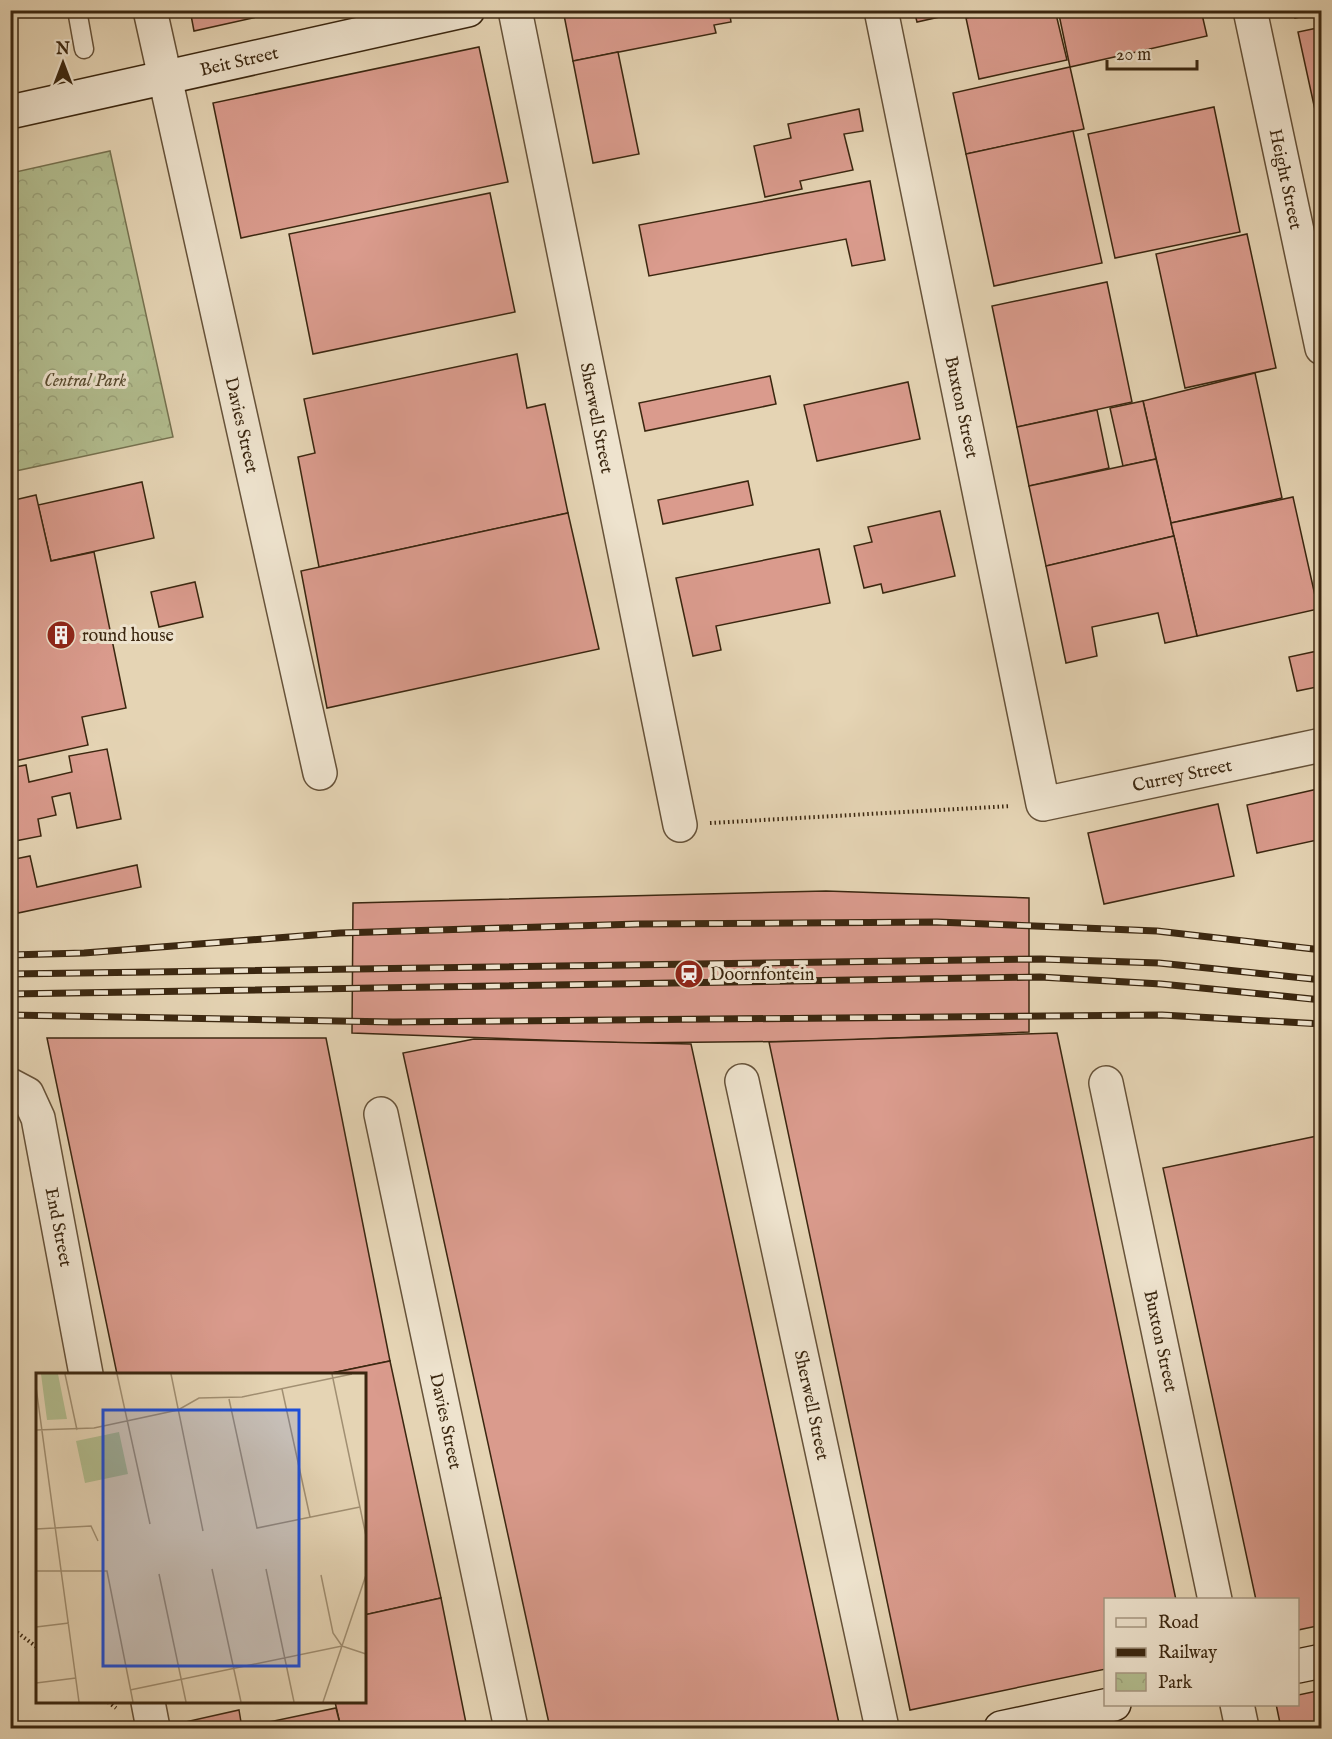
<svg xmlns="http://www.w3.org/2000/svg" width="1332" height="1739" font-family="'IM FELL English',serif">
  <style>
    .park { fill: url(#park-crowns); stroke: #767250; stroke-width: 1.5 }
    .building { fill: #da9b8d; stroke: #3b2710; stroke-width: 1.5 }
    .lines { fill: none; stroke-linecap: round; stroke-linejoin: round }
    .lane-casing { stroke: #665239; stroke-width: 21 }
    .street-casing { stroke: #665239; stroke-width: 36 }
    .secondary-casing { stroke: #3b2710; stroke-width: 36 }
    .path { stroke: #3b2710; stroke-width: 4; stroke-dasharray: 1.5 3; stroke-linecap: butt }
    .lane { stroke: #eee3ce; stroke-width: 18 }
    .street { stroke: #eee3ce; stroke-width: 33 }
    .secondary { stroke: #eee3ce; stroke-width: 33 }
    .rail-casing { stroke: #3b2710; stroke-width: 7 }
    .rail { stroke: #eee3ce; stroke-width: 4.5; stroke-dasharray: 14; stroke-linecap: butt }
    .labels { text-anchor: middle; stroke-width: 6; stroke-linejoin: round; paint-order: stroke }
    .street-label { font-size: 18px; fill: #3b2710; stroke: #eee3ce }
    .park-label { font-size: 18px; font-style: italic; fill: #594c30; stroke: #eee3ce }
    .poi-label { font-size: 18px; fill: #3b2710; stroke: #eee3ce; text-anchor: start }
    .inset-road { fill: none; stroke: #a18f72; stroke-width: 1.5 }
    .view { fill: #1d4ed8; fill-opacity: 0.15; stroke: #1d4ed8; stroke-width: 3 }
    .inset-edge { fill: none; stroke: #3b2710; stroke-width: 3 }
  </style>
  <defs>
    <pattern id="park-crowns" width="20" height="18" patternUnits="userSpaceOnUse" patternTransform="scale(1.5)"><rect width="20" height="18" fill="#b2bd8f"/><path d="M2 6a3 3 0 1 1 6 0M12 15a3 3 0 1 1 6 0" fill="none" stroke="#9aa27a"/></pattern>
  </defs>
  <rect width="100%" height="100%" fill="#e5d4b4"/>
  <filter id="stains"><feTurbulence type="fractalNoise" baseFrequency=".00333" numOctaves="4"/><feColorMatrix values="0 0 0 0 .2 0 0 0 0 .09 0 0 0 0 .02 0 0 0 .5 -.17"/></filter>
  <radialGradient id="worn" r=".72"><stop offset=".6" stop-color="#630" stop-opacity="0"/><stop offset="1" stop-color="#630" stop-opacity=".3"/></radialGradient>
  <polygon class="park" points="110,151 173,437 11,472 11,173"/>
  <g class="building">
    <polygon points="190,10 288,10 194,31"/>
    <polygon points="563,10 729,10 731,22 714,25 716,33 573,61"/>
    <polygon points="914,10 962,10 962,12 917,22"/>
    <polygon points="1000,10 1055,10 1067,60 979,79 966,18"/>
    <polygon points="1058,10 1201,10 1207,36 1070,67"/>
    <polygon points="1293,10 1322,10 1322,12 1295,18"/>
    <polygon points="1322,27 1322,142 1298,32"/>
    <polygon points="479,47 508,182 241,238 213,103"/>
    <polygon points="618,52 639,154 593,163 573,61"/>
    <polygon points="1070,67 1084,129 966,154 953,93"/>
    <polygon points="1214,107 1240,232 1115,258 1088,134"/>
    <polygon points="859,109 863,131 844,134 853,170 800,181 802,189 765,197 754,146 791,138 788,124"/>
    <polygon points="1073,131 1102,263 994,286 966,154"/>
    <polygon points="870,181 885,260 852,266 846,239 649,276 639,225"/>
    <polygon points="490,193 515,312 313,354 289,234"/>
    <polygon points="1247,234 1276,368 1185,388 1156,254"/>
    <polygon points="1107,282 1132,402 1017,427 992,306"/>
    <polygon points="517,354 527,408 545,404 568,513 319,567 298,457 315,453 304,399"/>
    <polygon points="1255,373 1282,498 1171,523 1143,401"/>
    <polygon points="770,376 776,404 645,431 639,403"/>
    <polygon points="908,382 920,439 817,461 804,405"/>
    <polygon points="1143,401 1156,459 1123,466 1110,408"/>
    <polygon points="1097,410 1109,468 1029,486 1017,427"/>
    <polygon points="1156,459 1174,536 1046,566 1029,486"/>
    <polygon points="748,481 753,505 663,524 658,500"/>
    <polygon points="142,482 154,538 51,561 38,505"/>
    <polygon points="36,495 51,561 94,552 126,708 82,717 88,745 10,762 10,501"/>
    <polygon points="1293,497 1318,609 1197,636 1171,523"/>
    <polygon points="940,511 955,576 883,593 881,584 864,588 854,546 872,542 868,527"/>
    <polygon points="568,513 599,649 327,708 301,571"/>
    <polygon points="1174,536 1197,636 1165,643 1158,613 1092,627 1097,656 1066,663 1046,566"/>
    <polygon points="819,549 830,603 716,626 721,650 693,656 676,578"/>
    <polygon points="195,582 203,617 159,627 151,592"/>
    <polygon points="1322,650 1322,686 1297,691 1289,657"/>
    <polygon points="107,749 121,819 77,828 70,793 52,797 56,815 38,819 41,836 10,842 10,768 26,765 29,782 72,772 69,756"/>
    <polygon points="1322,788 1322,839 1257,853 1247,805"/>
    <polygon points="1218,804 1234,876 1104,904 1088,833"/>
    <polygon points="30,856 37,887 137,865 141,887 18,913 10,880 10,860"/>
    <polygon points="826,891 1029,898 1029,1032 826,1041 625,1043 352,1033 353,903"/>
    <polygon points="1057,1033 1176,1600 1106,1600 1106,1669 910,1710 769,1042"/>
    <polygon points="47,1038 326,1038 390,1361 327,1374 117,1374"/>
    <polygon points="474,1039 691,1044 840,1728 550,1728 403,1053"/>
    <polygon points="1322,1135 1322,1625 1298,1630 1298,1600 1256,1600 1163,1168"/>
    <polygon points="390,1361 441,1598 364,1615 364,1374 327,1374"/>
    <polygon points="441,1598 467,1728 341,1728 335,1702 364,1702 364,1615"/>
    <polygon points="1322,1690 1322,1728 1281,1728 1276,1704 1298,1704 1298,1695"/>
    <polygon points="336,1708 341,1728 265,1728 264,1723"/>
    <polygon points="239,1710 242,1728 264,1723 265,1728 186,1728 185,1722"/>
  </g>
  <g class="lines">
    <g class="lane-casing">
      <polyline id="lane" points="77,10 84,49"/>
    </g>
    <g class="street-casing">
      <g id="street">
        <polyline points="150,10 320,773"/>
        <polyline points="515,10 680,825"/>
        <polyline points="881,10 1043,804 1322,745"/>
        <polyline points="1250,10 1322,348"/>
        <polyline points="742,1081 882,1728"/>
        <polyline points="1106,1083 1215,1600"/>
        <polyline points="10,1085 27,1094 38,1118 86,1374"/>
        <polyline points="381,1114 511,1728"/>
        <polyline points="148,1702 153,1728"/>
        <polyline points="1237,1704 1242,1728"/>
      </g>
    </g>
    <g class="secondary-casing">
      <g id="secondary">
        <polyline points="10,112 468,10"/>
        <polyline points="1298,1666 1322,1661"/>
        <polyline points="1001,1728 1114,1704"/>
      </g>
    </g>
    <g class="path">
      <polyline points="710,823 1011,806"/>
      <polyline points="10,1627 38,1648"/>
      <polyline points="108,1702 116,1708"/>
    </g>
    <use href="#lane" class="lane"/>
    <use href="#street" class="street"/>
    <use href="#secondary" class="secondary"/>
    <g class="rail-casing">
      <g id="rail">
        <polyline points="10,955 84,953 340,933 638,924 937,922 1157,931 1322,950"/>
        <polyline points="10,974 1041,959 1159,963 1322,980"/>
        <polyline points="10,994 1040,977 1161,984 1322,1000"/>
        <polyline points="10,1015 393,1022 1162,1015 1322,1024"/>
      </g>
    </g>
    <use href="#rail" class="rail"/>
  </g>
  <defs>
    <g id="building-disc" transform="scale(1.5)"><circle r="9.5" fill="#8f2418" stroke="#eee3ce"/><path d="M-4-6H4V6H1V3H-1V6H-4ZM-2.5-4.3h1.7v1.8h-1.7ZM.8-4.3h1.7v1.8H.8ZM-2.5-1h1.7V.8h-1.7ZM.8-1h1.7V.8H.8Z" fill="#fff"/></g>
    <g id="station-disc" transform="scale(1.5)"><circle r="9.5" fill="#8f2418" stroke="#eee3ce"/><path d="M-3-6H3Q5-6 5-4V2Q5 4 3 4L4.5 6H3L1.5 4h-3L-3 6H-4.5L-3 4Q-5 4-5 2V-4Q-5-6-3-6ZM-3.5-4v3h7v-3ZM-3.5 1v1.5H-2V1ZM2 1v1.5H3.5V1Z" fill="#fff"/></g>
  </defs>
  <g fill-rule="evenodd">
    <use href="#building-disc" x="61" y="635"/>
    <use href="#station-disc" x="689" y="974"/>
  </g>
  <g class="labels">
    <g class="street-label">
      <text transform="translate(239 61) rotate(-13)" y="6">Beit Street</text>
      <text transform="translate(1286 179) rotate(78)" y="6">Height Street</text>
      <text transform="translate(962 407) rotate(78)" y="6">Buxton Street</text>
      <text transform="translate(597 418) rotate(79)" y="6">Sherwell Street</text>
      <text transform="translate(242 425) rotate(77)" y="6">Davies Street</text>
      <text transform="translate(1182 775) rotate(-12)" y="6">Currey Street</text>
      <text transform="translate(59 1227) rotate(79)" y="6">End Street</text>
      <text transform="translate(1161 1341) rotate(78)" y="6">Buxton Street</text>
      <text transform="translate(812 1405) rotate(78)" y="6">Sherwell Street</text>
      <text transform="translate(446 1421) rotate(78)" y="6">Davies Street</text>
    </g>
    <g class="park-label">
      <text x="85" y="386">Central Park</text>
    </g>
    <g class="poi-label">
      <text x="82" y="641">round house</text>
      <text x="710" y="980">Doornfontein</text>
    </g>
  </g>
  <g transform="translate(36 1373)">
    <rect width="330" height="330" fill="#e5d4b4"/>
    <path d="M5 1H22L31 46 11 47ZM83 59 92 101 49 110 40 68Z" fill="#b2bd8f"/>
    <path class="inset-road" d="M29 1 41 57M81 1 114 151M135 1 167 158M296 1 330 163M0 14 43 329M246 16 274 144M193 26 221 155 324 134M0 57 58 55 142 37 163 25 206 24 316 1M0 156 55 153 62 168M176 196 205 329M230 196 258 329M0 198H71L97 329M123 201 150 329M285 202 297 260 306 273M0 254 33 250M0 310 40 305M94 317 306 273 330 281M287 329 330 202"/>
    <path class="view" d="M67 37H263V293H67Z"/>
    <rect width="330" height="330" class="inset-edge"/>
  </g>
  <rect width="1332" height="1739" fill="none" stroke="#e5d4b4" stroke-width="36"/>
  <rect x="12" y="12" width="1308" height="1715" fill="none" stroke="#3b2710" stroke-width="3"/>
  <rect x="18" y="18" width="1296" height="1703" fill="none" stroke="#3b2710" stroke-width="1.5"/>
  <rect x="1104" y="1598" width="195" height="108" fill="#eee3ce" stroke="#a69882" stroke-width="1.5"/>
  <rect x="1116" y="1618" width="30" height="9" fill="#eee3ce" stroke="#a69882" stroke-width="1.5"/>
  <text x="1158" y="1628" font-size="18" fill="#3b2710">Road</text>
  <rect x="1116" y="1648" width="30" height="9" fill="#3b2710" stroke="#a69882" stroke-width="1.5"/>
  <text x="1158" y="1658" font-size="18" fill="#3b2710">Railway</text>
  <rect x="1116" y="1673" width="30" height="18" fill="url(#park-crowns)" stroke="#a69882" stroke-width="1.5"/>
  <text x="1158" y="1688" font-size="18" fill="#3b2710">Park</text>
  <g transform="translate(63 63)" stroke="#eee3ce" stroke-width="4.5" paint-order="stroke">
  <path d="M0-4.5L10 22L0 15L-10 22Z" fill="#3b2710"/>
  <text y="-9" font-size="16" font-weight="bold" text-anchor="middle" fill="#3b2710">N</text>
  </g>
  <path d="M1107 60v9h90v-9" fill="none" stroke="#3b2710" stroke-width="3"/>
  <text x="1116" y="60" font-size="18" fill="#3b2710" stroke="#eee3ce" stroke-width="4.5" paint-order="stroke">20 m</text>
  <rect width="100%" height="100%" filter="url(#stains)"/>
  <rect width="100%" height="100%" fill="url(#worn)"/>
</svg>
